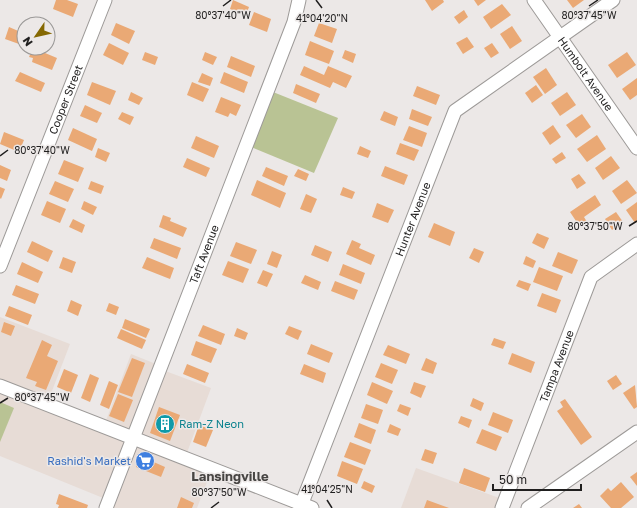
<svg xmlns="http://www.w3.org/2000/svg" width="637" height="508" font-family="'Golos Text',sans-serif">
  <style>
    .built { fill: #e7dcd6 }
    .green { fill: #b9c394 }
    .building { fill: #eaa975 }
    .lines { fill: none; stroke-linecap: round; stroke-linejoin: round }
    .minor-casing { stroke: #9d9a98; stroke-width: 15 }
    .minor { stroke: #fff; stroke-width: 13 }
    .ticks { fill: none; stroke: #201f1f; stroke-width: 1.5 }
    .labels { text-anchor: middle; stroke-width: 3; stroke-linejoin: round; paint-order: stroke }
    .street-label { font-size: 11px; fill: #201f1f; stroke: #ece8e7 }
    .culture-label { font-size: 11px; fill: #0d838f; stroke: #ece8e7; text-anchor: start }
    .shop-label { font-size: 11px; fill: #366cbe; stroke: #ece8e7; text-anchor: end }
    .quarter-label { font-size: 13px; font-weight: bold; fill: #474543; stroke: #ece8e7 }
    .ticks-label { font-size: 10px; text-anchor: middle; fill: #201f1f; stroke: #ece8e7; stroke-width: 3; stroke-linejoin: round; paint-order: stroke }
  </style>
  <rect width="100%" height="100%" fill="#ece8e7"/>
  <g class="built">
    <polygon points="0,317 70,344 47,404 104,426 131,354 161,366 160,369 211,388 185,458 212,469 197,508 106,508 108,500 0,456"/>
    <polygon points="416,468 505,500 502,508 401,508"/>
  </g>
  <g class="green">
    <polygon points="268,90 338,118 314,173 246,145"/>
    <polygon points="0,402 14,408 0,442"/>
  </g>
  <g class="building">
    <polygon points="56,0 67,0 78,4 73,17 53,9"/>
    <polygon points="233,0 249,7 246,15 230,9"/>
    <polygon points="425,0 443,0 444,2 432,11"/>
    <polygon points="474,0 486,0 478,6"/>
    <polygon points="567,0 584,0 573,8"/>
    <polygon points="502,4 511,15 491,29 483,17"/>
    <polygon points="464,10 468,17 459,24 454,17"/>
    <polygon points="254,12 271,19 267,32 249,25"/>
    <polygon points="116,23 135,31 129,44 111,35"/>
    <polygon points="319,23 337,29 332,43 314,36"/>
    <polygon points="512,26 522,41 510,49 500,34"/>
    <polygon points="9,27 23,33 19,44 5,39"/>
    <polygon points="467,37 474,47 463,54 456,43"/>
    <polygon points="310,41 334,51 329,64 305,55"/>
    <polygon points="109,43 129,53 123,65 103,55"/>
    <polygon points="492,43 499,53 491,58 484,48"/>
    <polygon points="33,48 57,58 52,70 32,62 33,58 29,57"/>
    <polygon points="345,50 356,54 353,63 342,58"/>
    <polygon points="145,52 158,57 155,65 142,60"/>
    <polygon points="205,52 217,57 213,65 202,60"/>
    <polygon points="627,52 636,65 617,78 608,65"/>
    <polygon points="231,56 255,66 251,77 227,67"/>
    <polygon points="304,66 324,75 328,66 352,76 346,88 333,82 330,88 300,75"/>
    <polygon points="546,68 557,85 545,94 533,77"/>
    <polygon points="20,72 45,83 41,92 15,81"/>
    <polygon points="224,72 248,82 244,93 220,83"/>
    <polygon points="202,73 213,78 210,86 198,82"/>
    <polygon points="637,78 637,95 630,100 622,89"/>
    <polygon points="92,82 116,91 110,105 87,95"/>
    <polygon points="192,82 209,89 203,102 187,95"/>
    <polygon points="296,84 320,94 316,103 293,93"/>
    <polygon points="536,85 543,95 532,103 525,93"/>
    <polygon points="417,86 440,95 436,105 413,96"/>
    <polygon points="131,92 143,98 139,105 128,100"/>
    <polygon points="567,92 576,105 560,116 551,103"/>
    <polygon points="221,97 241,105 236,116 230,113 228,117 215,112"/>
    <polygon points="85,105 102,113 97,123 80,116"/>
    <polygon points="412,109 432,117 428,126 409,119"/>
    <polygon points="384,111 398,117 395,126 380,120"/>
    <polygon points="122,112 134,117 130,125 118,119"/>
    <polygon points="582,114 591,127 576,138 566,125"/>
    <polygon points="553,125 561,137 550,145 542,133"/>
    <polygon points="409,126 427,133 422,147 403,140"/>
    <polygon points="73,128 97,139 92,151 68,140"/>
    <polygon points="4,132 24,140 19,152 0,144"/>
    <polygon points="597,135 606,149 587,162 577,149"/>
    <polygon points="196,136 219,146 214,158 191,148"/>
    <polygon points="400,143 419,150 414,161 396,154"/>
    <polygon points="360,146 371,151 368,158 357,154"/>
    <polygon points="98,148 110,153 106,162 95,157"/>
    <polygon points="562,152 566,158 556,164 552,159"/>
    <polygon points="611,156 620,168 603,180 595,168"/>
    <polygon points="187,158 210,168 206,177 183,167"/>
    <polygon points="64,160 84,168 78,182 58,174"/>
    <polygon points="0,165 11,170 7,181 0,178"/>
    <polygon points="385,166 408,175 404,185 381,176"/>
    <polygon points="266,167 288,176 284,186 262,176"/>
    <polygon points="298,169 309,174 306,181 294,176"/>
    <polygon points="579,174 586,183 577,189 571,179"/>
    <polygon points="257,180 286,193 280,208 251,195"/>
    <polygon points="627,180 637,193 621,204 612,191"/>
    <polygon points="55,181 74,189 68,202 49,194"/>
    <polygon points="91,181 104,186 101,194 88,189"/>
    <polygon points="0,187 5,189 1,199 0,198"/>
    <polygon points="343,187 355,192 352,199 340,195"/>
    <polygon points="306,194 317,199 311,213 300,209"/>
    <polygon points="595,195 601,205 584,217 587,222 580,227 570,212"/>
    <polygon points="47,201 66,209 60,223 41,215"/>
    <polygon points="84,201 97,207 93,215 81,209"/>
    <polygon points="637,202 637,222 635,223 626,210"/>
    <polygon points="377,203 394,210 388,223 372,217"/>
    <polygon points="616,212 623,222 612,230 605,219"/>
    <polygon points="163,215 171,218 170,221 187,228 183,237 159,227"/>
    <polygon points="73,219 85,225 82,233 69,227"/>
    <polygon points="434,223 455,232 450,246 428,237"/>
    <polygon points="537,233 549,238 544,249 532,243"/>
    <polygon points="154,238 181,248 177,259 150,248"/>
    <polygon points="352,240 361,244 359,248 375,255 371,265 346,254"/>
    <polygon points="32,241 53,251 48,262 27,252"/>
    <polygon points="236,242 257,250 251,264 230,256"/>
    <polygon points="315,245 332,252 328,262 311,255"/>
    <polygon points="474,248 484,252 479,263 469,258"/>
    <polygon points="272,251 282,255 277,268 267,264"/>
    <polygon points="558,252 578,260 572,274 552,266"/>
    <polygon points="526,256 536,261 533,268 523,264"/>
    <polygon points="63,257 76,262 72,273 59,268"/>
    <polygon points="147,257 174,268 170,279 142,268"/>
    <polygon points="228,261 249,269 243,283 222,275"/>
    <polygon points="22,262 43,272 38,283 17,274"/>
    <polygon points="343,264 365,273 361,284 339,275"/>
    <polygon points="539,267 563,276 557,291 533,282"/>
    <polygon points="263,270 273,274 267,287 257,283"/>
    <polygon points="305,275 321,282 318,290 301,283"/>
    <polygon points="519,280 531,284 528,291 516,286"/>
    <polygon points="335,281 358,290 354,300 331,291"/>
    <polygon points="16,285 39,294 35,304 12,295"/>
    <polygon points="542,293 561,300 556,313 537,306"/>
    <polygon points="71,300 82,305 78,316 67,311"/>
    <polygon points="109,303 119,307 116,315 106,311"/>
    <polygon points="9,306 32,315 28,325 5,316"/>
    <polygon points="125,319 150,329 146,338 122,328"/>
    <polygon points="4,322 15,326 11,336 1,332"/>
    <polygon points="203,325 225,334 221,345 198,336"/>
    <polygon points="289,326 302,331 298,340 285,334"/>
    <polygon points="237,328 248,333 245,340 234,336"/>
    <polygon points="121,329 146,340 142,349 117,338"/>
    <polygon points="494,338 506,342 503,349 491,345"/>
    <polygon points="42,340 52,345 47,356 58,361 46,390 35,386 37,382 26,378"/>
    <polygon points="196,341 217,349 211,363 191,355"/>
    <polygon points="311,344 333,353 329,363 307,354"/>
    <polygon points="388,345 410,354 406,364 383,355"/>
    <polygon points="512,353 535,362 531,373 508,364"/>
    <polygon points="132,358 145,363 132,397 118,392"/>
    <polygon points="426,358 437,363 433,374 421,370"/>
    <polygon points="381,363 398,370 392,384 375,377"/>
    <polygon points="187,364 209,373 205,383 183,374"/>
    <polygon points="304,364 326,373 323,383 300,374"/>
    <polygon points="64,369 78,375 71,393 57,387"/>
    <polygon points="90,374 99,378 90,402 81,398"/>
    <polygon points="616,375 622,384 613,390 607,381"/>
    <polygon points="109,381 118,385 109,409 100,405"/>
    <polygon points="372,382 393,391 387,404 367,395"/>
    <polygon points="414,382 426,386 421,398 410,393"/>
    <polygon points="635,385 637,407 634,409 623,393"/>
    <polygon points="118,394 133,400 124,422 109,416"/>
    <polygon points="473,398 484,403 481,411 470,406"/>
    <polygon points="565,399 592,437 581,445 557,411 563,407 560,402"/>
    <polygon points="366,404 383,410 378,424 361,418"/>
    <polygon points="400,404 411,408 408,416 397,411"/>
    <polygon points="159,407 180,415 170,441 150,433"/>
    <polygon points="493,412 513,420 508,433 488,425"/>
    <polygon points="461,416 472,420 469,428 458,423"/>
    <polygon points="359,423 376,430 371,444 354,437"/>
    <polygon points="390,424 401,429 398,436 387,432"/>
    <polygon points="199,425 213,430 206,447 193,442"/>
    <polygon points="482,429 502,437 496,451 476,443"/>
    <polygon points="350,442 371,450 365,465 344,457"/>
    <polygon points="425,449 437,453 433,464 421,460"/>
    <polygon points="140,456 165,467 161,477 136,467"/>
    <polygon points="342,461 363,469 357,484 337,476"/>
    <polygon points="464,468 490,478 485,492 459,483"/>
    <polygon points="637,472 637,486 630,477"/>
    <polygon points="364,481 375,486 372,493 361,488"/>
    <polygon points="621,482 634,497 621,508 611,508 600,496 608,488 611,491"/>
    <polygon points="59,494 88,505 87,508 58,508 59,505 56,504"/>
    <polygon points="181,497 194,503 192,508 177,508"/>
    <polygon points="427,500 449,508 424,508"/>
    <polygon points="579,504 582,508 573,508"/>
  </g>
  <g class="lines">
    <g class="minor-casing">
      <g id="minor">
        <path id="s1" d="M534 0 637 148"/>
        <path id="s2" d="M0 266 105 0"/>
        <polyline points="0,386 312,508"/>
        <path id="s3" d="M106 508 294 22 299 0"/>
        <path id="s4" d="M300 508 455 111 613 0"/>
        <path id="s5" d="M502 508 591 277 637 244"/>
        <polyline points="528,508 637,432"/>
      </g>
    </g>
    <use href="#minor" class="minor"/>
  </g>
  <path class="ticks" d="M316 0 322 8M223 6 231 0M589 6 598 0M0 156 8 150M629 226 637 221M0 403 8 398M327 500 332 508M211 508 219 502"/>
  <defs>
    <g id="building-disc" transform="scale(1)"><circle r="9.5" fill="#0f9aa8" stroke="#ece8e7"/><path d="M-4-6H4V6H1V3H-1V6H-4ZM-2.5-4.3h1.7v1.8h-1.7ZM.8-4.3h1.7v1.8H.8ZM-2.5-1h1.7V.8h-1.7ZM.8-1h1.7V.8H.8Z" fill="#fff"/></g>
    <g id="supermarket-disc" transform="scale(1)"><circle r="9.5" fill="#3f7fe0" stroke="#ece8e7"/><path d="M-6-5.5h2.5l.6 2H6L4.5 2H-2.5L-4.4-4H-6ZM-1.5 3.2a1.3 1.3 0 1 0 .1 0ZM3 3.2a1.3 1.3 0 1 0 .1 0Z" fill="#fff"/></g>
  </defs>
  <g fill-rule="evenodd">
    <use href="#building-disc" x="165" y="424"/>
    <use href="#supermarket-disc" x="145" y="461"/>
  </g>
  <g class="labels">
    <g class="street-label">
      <text dy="4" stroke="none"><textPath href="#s1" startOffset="90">Humbolt Avenue</textPath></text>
      <text dy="4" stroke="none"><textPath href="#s2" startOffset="179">Cooper Street</textPath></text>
      <text dy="4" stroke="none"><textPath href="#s4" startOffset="310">Hunter Avenue</textPath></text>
      <text dy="4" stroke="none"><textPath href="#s3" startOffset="272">Taft Avenue</textPath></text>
      <text dy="4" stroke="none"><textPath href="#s5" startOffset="152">Tampa Avenue</textPath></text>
    </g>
    <g class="culture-label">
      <text x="179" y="428">Ram-Z Neon</text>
    </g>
    <g class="shop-label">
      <text x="131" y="465">Rashid's Market</text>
    </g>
    <g class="quarter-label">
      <text x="230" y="481">Lansingville</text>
    </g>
  </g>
  <g class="ticks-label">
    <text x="223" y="19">80°37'40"W</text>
    <text x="589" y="19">80°37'45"W</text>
    <text x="322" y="22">41°04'20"N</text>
    <text x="42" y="154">80°37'40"W</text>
    <text x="595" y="230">80°37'50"W</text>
    <text x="42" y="401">80°37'45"W</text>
    <text x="327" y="493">41°04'25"N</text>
    <text x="219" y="496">80°37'50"W</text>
  </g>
  <g transform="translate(36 36) rotate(236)"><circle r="19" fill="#ece8e7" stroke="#9a9897"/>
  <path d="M0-3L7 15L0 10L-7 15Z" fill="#856802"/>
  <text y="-6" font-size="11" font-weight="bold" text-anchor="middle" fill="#201f1f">N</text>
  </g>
  <path d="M493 484v6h88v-6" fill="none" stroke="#201f1f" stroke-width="2"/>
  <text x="499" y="484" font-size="12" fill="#201f1f" stroke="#ece8e7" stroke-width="3" paint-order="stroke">50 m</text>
</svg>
